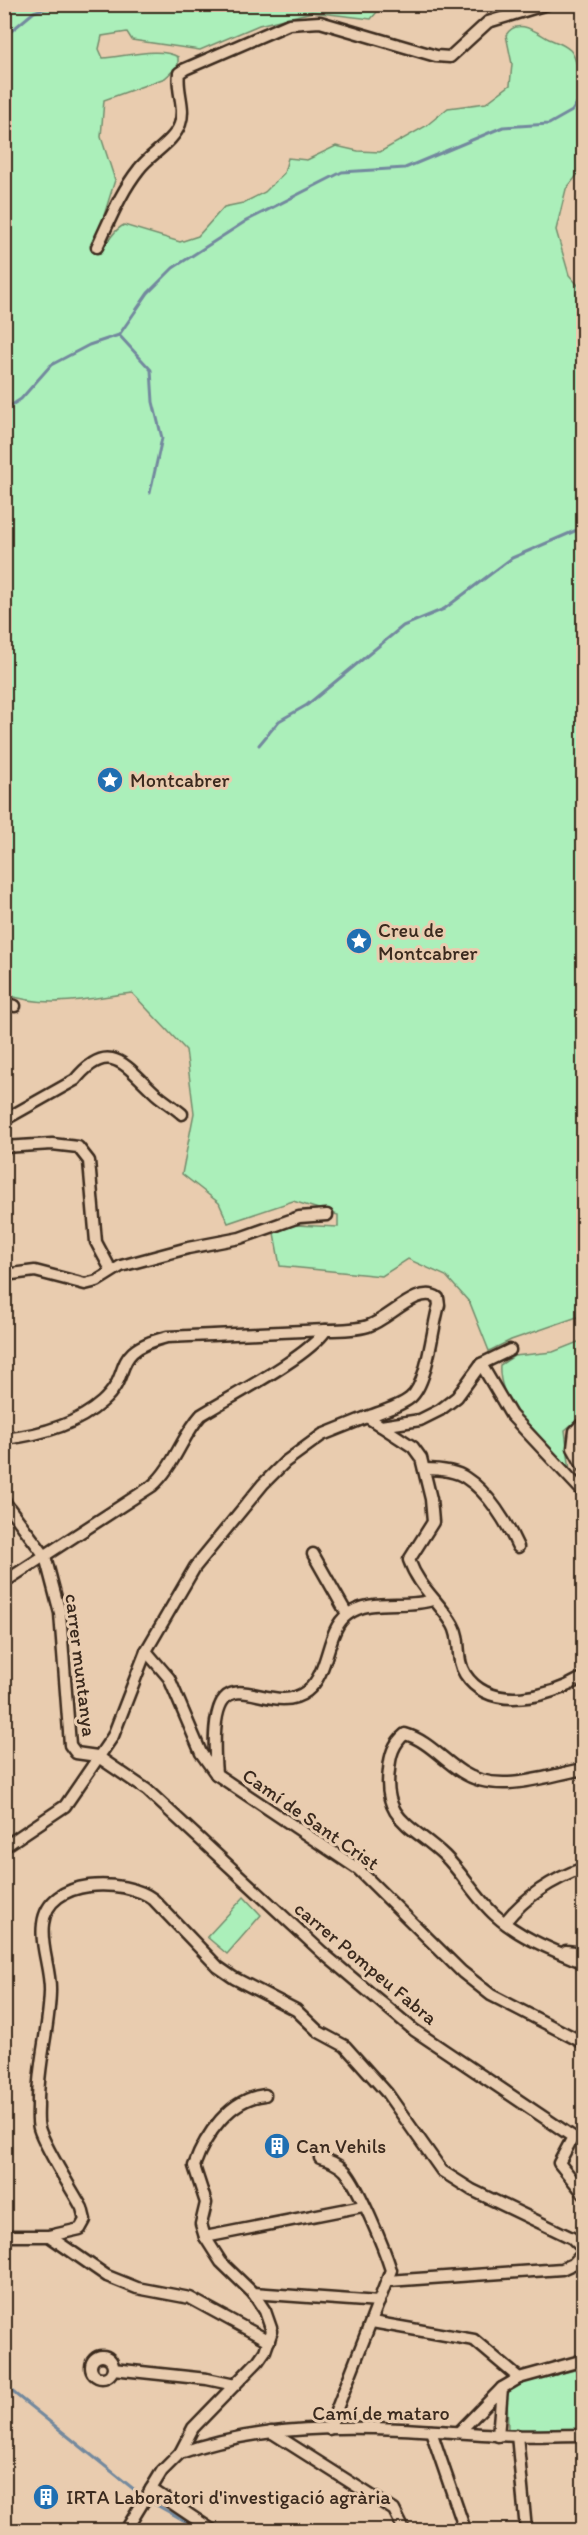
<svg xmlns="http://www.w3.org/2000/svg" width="588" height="2535" font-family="Itim,sans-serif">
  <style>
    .green { fill: #abefba; stroke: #738c6c; stroke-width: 1.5 }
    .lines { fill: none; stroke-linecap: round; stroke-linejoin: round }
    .stream { stroke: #73899e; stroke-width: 3 }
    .minor-casing { stroke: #3b2a1e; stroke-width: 15 }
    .minor { stroke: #e9ccaf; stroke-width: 10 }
    .labels { text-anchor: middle; stroke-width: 6; stroke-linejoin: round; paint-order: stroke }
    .poi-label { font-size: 20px; fill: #3b2a1e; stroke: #e9ccaf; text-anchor: start }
    .street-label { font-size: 20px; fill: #3b2a1e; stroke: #e9ccaf }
  </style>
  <rect width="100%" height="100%" fill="#e9ccaf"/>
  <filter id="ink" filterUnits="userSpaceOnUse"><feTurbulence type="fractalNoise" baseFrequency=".0167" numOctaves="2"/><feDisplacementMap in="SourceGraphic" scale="12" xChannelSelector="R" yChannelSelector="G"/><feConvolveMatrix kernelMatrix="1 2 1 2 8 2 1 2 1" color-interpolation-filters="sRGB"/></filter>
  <g filter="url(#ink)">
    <g class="green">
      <path d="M5 5H383L371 19 312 12 259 25 200 50 132 40 127 32 102 36 99 49 103 58C123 57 161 46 178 57V66L165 78 104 100 101 137 115 180 96 241 97 250C110 244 112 230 124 225L180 242 198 236 224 207 243 203 265 192 284 173 288 158 307 160 336 146 358 151 380 152 426 126 448 108 486 103 510 85 512 64 506 35C517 17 536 32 549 39 556 42 564 44 570 50 577 57 575 69 584 75L583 168 566 189 556 230 569 275 584 292 583 1315 511 1340 489 1351 470 1303 446 1276 408 1259 382 1276 280 1266 274 1233 295 1225 338 1227V1215L293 1201 228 1223 219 1203 182 1174 194 1113 186 1050 132 993C86 998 50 1010 5 994Z"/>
      <path d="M583 1340V1415L565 1430 570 1471C545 1442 497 1407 500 1365L514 1356 553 1352Z"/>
      <polygon points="244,1897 261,1915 227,1954 207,1937"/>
      <polygon points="583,2368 583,2431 508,2430 507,2393 523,2383"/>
    </g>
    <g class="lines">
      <g class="stream">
        <polyline points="4,37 34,12 57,4"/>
        <polyline points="119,335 151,370 153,402 162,438 150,493"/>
        <polyline points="4,410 21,399 51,365 89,345 119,335 148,293 173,268 246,221 342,172 405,168 503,127 549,124 572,111 584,92"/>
        <polyline points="259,745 279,721 307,705 403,626 444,609 512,558 584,527"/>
        <polyline points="4,2385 141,2495"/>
        <polyline points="153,2503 201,2530"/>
      </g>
      <g class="minor-casing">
        <g id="minor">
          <path d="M97 247C110 220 120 193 139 169 150 154 174 142 180 124 186 107 176 90 179 73L185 69 289 24 320 22 436 56 450 57 488 22 547 4"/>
          <polyline points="4,1003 15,1006"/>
          <path d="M4 1120 75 1080C110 1037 126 1067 156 1094 164 1101 174 1107 182 1114"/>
          <polyline points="4,1147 52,1144 78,1147 89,1161 96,1242 111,1270"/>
          <polyline points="4,1275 35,1271 85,1284 97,1281 121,1266 188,1248 240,1238 299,1217 327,1215"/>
          <polyline points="481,1364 511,1415 584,1493"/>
          <polyline points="584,1422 575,1431 573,1448 584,1468"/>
          <path d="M381 1426 413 1447 421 1458 431 1499 433 1522 409 1560C419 1588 439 1601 453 1625 462 1640 455 1659 465 1674 491 1714 551 1696 584 1677"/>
          <path d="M4 1439C39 1435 75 1426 102 1402 135 1373 107 1352 167 1337L326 1330"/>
          <path d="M424 1469C437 1469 455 1470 466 1478 488 1492 507 1523 518 1547"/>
          <polyline points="4,1501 45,1556 60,1613 70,1745 76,1753 97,1756"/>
          <polyline points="313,1554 347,1614"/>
          <path d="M4 1582 152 1486C174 1467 182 1436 201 1415 232 1396 308 1357 326 1330 340 1330 355 1330 368 1326 390 1319 418 1284 438 1298L439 1305C432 1328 428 1384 410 1398 399 1407 380 1412 367 1417"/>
          <polyline points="146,1651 169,1678 201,1753 216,1774 358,1869 462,1972 491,1995 584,2043"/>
          <polyline points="97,1756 147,1790 324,1954 414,2030 573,2137 559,2163 584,2194"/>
          <path d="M584 1769C545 1776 497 1795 462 1772 443 1760 427 1740 405 1734 393 1744 390 1756 389 1770 382 1821 414 1826 445 1856 463 1874 476 1898 495 1915 520 1938 553 1950 584 1963"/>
          <path d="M216 1774C205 1634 265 1724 307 1691 330 1673 326 1630 347 1615 369 1597 406 1609 432 1600"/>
          <polyline points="4,1847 65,1806 113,1736 146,1651 195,1567 263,1484 285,1462 322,1435 367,1417 381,1426 420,1420 440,1410 457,1397 481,1364 510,1350"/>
          <path d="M505 1922C526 1896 552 1879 584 1868"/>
          <polyline points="563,1954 566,1951 584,1953"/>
          <path d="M320 2158C329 2160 338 2164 345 2171 359 2187 384 2248 391 2270L329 2429"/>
          <polyline points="4,2236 49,2236 107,2276 137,2288 190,2298 269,2341"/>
          <path d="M49 2236 80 2229 85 2220 82 2208C71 2188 45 2148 39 2128 37 2121 38 2112 38 2105 37 2067 49 2030 50 1992 51 1970 40 1947 43 1924 48 1877 124 1878 153 1899L218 1967 234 1978 296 2010 319 2032 345 2046 387 2093 442 2171 472 2190 572 2238 584 2250"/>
          <polyline points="205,2237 363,2206"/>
          <polyline points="388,2281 562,2269 573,2264 584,2252"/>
          <polyline points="253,2293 379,2302"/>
          <polyline points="372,2322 474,2340 519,2378"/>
          <circle cx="102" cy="2367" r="11"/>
          <polyline points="113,2369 207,2379 235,2385"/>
          <polyline points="431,2431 465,2530"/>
          <polyline points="460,2431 502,2388"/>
          <polyline points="271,2432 394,2510 404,2530"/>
          <polyline points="517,2435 526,2530"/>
          <polyline points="498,2436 502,2388 519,2378 584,2360"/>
          <path d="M180 2453C280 2417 393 2428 497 2435 525 2437 555 2435 584 2435"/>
          <polyline points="151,2489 212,2530"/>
          <polyline points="4,2528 8,2530"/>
          <path d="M126 2530 162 2471 180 2453 193 2428 258 2361 265 2351 272 2331 265 2311 253 2293 221 2262 205 2237 201 2224 206 2203 194 2166C205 2135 230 2098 265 2095"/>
        </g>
      </g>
      <use href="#minor" class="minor"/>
    </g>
  </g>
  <defs>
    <g id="sight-disc" transform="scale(1.35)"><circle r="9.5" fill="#1f6fb2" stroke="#e9ccaf"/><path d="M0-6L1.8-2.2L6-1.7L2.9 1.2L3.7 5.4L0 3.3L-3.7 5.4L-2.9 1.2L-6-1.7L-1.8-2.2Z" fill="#fff"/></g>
    <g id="building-disc" transform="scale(1.35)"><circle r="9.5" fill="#1f6fb2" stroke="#e9ccaf"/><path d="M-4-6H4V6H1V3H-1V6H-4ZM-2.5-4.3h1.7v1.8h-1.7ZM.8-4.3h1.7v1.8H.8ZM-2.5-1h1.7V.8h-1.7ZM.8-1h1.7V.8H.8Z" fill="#fff"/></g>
  </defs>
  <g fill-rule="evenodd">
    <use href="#sight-disc" x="110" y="780"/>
    <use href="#sight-disc" x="359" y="941"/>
    <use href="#building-disc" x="277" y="2146"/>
    <use href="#building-disc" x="46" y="2497"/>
  </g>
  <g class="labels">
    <g class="poi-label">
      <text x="130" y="787">Montcabrer</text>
      <text x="378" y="937">Creu de<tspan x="378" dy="23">Montcabrer</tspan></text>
      <text x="296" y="2153">Can Vehils</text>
      <text x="66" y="2504">IRTA Laboratori d'investigació agrària</text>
    </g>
    <g class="street-label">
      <text transform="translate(81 1665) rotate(83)" y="7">carrer muntanya</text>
      <text transform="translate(311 1819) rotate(35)" y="7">Camí de Sant Crist</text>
      <text transform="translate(366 1963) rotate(40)" y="7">carrer Pompeu Fabra</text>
      <text x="381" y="2420">Camí de mataro</text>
    </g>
  </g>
  <rect width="588" height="2535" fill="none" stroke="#e9ccaf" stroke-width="24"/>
  <rect x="12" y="12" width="564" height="2511" fill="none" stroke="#3b2a1e" stroke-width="2" filter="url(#ink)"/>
</svg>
